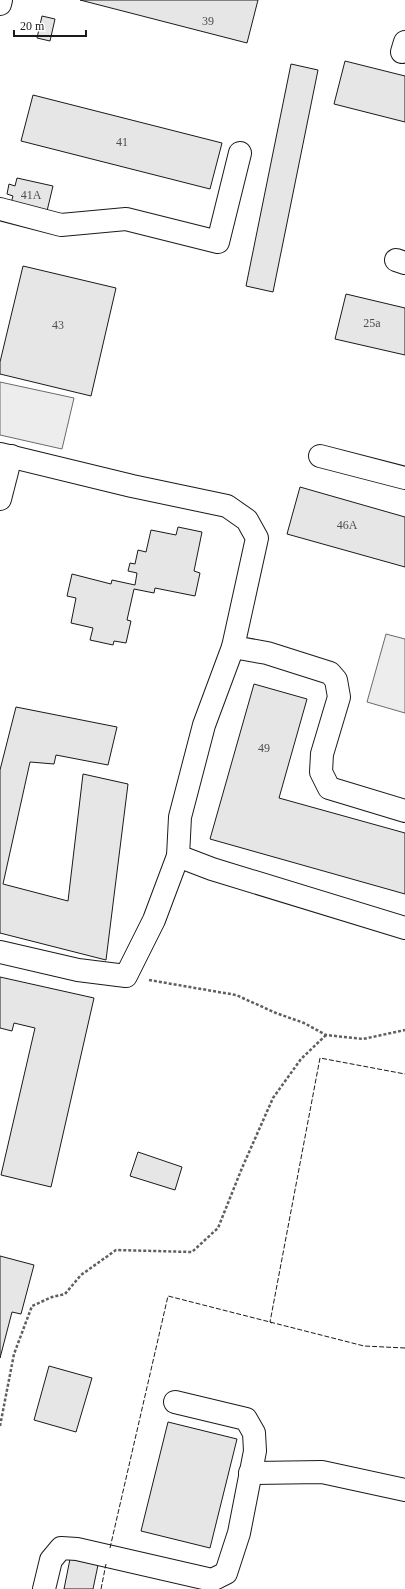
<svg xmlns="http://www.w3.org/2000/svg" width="405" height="1589" font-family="Georgia,serif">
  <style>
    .built { fill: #ededed; stroke: #6a6a6a }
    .building { fill: #e6e6e6; stroke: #1a1a1a }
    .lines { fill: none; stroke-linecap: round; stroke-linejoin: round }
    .minor-casing { stroke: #1a1a1a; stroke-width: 24 }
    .path { stroke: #5f5f5f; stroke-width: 2.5; stroke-dasharray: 3 2; stroke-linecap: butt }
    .minor { stroke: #fff; stroke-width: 22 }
    .fence { stroke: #1a1a1a; stroke-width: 1; stroke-dasharray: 5 2; stroke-linecap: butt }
    .labels { text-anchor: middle; stroke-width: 3; stroke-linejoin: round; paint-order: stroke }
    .number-label { font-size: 12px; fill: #4d4d4d }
  </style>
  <rect width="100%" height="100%" fill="#fff"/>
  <g class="built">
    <polygon points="0,382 74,398 62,449 0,435"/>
    <polygon points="386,634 405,639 405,713 367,702"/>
  </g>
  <g class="building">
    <polygon points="80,0 258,0 247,43"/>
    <polygon points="42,16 55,19 50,41 37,38"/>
    <polygon points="345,61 405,76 405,122 334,104"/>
    <polygon points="291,64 318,70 273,292 246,286"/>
    <polygon points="33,95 222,143 210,189 21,141"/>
    <polygon points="17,178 53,186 47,211 11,203 13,196 7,194 9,184 15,186"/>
    <polygon points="23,266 116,288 91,396 0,374 0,362"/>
    <polygon points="346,294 405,308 405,355 335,339"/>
    <polygon points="300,487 405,517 405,567 287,534"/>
    <polygon points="178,527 202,532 194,571 200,573 195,596 155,588 154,593 134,589 127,620 131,621 126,643 114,641 113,645 90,640 93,628 71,623 76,598 67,596 72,574 111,584 112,580 135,585 137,573 128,571 130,563 135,564 138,550 146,552 151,530 176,535"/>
    <polygon points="254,684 307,699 279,798 405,833 405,894 210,839"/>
    <polygon points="16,707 117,727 108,765 56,755 54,764 30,762 3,884 68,901 83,774 128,784 106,960 0,933 0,770"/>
    <polygon points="0,977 94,998 51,1187 1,1175 35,1028 14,1023 12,1031 0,1028"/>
    <polygon points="138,1152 182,1167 175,1190 130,1176"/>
    <polygon points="0,1256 34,1265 21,1314 12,1312 0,1358"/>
    <polygon points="49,1366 92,1378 76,1432 34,1420"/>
    <polygon points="168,1422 237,1439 210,1548 141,1531"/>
    <polygon points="70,1559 98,1565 93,1589 64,1589"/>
  </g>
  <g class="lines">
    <g class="minor-casing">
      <g id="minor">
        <polyline points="0,4 1,0"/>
        <polyline points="402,52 405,42"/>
        <polyline points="0,209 61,225 126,219 218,242 240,153"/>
        <polyline points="396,260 405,263"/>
        <polyline points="0,454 132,486 227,506 247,520 257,538 233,647 204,725 180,817 178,856 212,869 405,928"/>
        <polyline points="320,456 405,478"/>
        <polyline points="0,499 11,456"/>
        <polyline points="233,647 267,653 330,673 336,680 339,697 322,754 321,772 329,788 405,811"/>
        <polyline points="0,952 78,970 126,976 154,920 178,856"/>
        <polyline points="250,1473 322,1472 405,1490"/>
        <polyline points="44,1589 51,1560 61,1548 77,1549 212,1580 226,1573 239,1533 255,1451 254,1433 246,1419 175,1402"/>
      </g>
    </g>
    <g class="path">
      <polyline points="149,980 236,995 276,1013 304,1023 326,1035 363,1039 405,1030"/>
      <polyline points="0,1426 14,1354 32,1306 52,1297 65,1294 81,1275 116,1250 192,1252 218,1228 242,1168 273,1098 301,1059 326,1035"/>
    </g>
    <use href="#minor" class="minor"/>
    <g class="fence">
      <polyline points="272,1323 270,1322 320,1058 405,1074"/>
      <polyline points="110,1548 168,1296 364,1346 405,1348"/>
      <polyline points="101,1589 106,1564"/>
    </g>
  </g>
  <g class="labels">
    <g class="number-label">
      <text x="208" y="25">39</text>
      <text x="122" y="146">41</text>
      <text x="31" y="199">41А</text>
      <text x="372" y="327">25a</text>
      <text x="58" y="329">43</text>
      <text x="347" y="529">46А</text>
      <text x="264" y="752">49</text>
    </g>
  </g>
  <path d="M14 30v6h72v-6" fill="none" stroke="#1a1a1a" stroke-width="2"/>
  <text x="20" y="30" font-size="12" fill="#1a1a1a" stroke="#ffffff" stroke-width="3" paint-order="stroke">20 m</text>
</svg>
